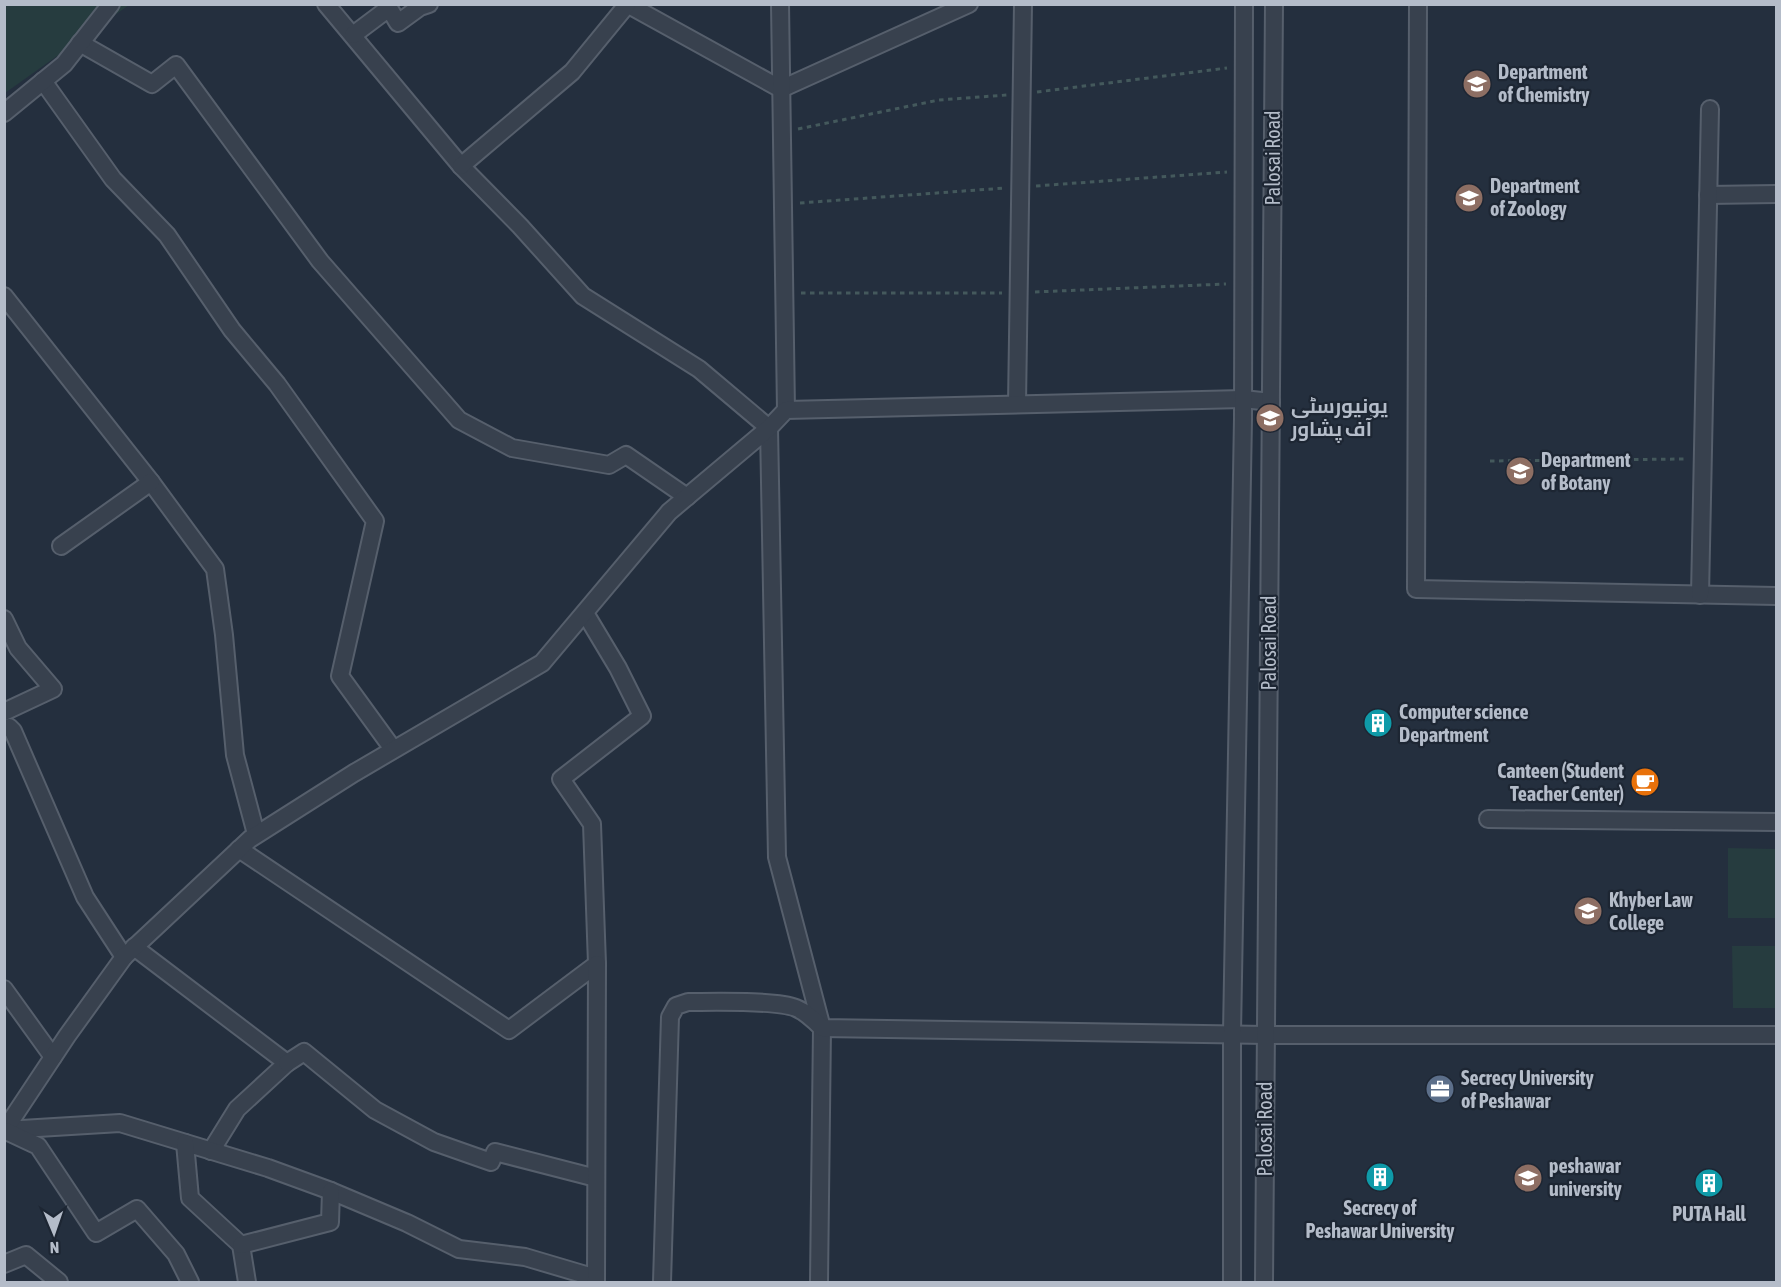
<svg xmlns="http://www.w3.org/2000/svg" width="1781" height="1287" font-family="'Asap Condensed',Cairo,sans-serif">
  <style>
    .green { fill: #263c3f }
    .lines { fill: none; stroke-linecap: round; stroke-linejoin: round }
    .minor-casing { stroke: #565f6c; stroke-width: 20 }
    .path { stroke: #44595c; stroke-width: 3; stroke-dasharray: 4.5 4.5; stroke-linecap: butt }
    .minor { stroke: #38414e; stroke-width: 16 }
    .labels { text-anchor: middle; stroke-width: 4.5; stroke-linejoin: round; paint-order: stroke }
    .poi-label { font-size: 20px; font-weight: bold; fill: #b4bcc9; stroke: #1d2633; text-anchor: start }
    .street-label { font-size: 20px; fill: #b4bcc9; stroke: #1d2633 }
  </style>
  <rect width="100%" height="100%" fill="#242f3e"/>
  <g class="green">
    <polygon points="5,5 129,5 5,93"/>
    <polygon points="1728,848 1776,849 1776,918 1728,918"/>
    <polygon points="1732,946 1776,946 1776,1008 1733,1008"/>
  </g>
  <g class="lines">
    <g class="minor-casing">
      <g id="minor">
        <polyline points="326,4 461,166 520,226 583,296 699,369 769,428 777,857 822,1028 819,1282"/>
        <polyline points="627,4 781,89 969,4"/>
        <polyline points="780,4 786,410"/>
        <polyline points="1418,4 1416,589 1776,596"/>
        <polyline points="353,35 389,8 398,23 420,7 429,4"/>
        <polyline points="80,43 152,84 176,65 320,261 459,420 512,448 609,465 626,455 687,497"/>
        <polyline points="43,81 113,179 167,235 232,330 277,384 375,521 340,676 393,749"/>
        <polyline points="4,113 64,64 111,4"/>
        <polyline points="461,166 572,72 627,5"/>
        <polyline points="1708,195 1776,194"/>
        <polyline points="4,296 151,482 215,569 224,635 235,755 256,834"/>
        <polyline points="1017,404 1023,4"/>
        <polyline points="61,546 151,482"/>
        <polyline points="1700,595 1710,109"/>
        <polyline points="4,619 18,648 53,689 4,712"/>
        <polyline points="4,728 9,727 13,731 85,897 124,957"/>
        <polyline points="1488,819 1776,822"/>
        <polyline points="239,849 509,1030 597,964 592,824 561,779 642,716 618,668 585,613"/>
        <polyline points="134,947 287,1063 237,1109 211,1151"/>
        <polyline points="4,989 53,1057"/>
        <polyline points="287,1063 304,1052 375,1110 434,1142 491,1162 495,1152 596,1178"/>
        <polyline points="5,1130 120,1123 268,1168 331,1191 407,1223 459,1249 525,1257 596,1278"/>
        <polyline points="4,1131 67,1036 124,957 250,839 354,773 542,663 669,512 769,428 786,410 1243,399 1271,402"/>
        <polyline points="6,1131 38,1146 96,1233 137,1209 176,1254 190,1282"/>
        <polyline points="185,1143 190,1198 241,1245 247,1282"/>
        <polyline points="241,1245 330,1222 331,1191"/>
        <polyline points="4,1264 26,1255 59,1282"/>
        <polyline points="596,1282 597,964"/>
        <path d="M662 1282 670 1017 676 1006 688 1002C712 1002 777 1000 796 1008 806 1012 814 1020 822 1028L1266 1035H1776"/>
        <polyline points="1232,1282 1232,1033 1243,419 1244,4"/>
        <polyline points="1264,1282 1274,4"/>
      </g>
    </g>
    <g class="path">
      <polyline points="1037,92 1227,68"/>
      <polyline points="798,129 939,100 1007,95"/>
      <polyline points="1036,186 1227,172"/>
      <polyline points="800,203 1005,188"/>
      <polyline points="1035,292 1226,284"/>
      <polyline points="801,293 1002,293"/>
      <polyline points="1490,461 1686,459"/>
    </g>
    <use href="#minor" class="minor"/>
  </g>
  <defs>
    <g id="university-disc" transform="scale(1.5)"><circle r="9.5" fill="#8d6e63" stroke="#1d2633"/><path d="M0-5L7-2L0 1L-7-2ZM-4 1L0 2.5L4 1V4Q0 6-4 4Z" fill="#fff"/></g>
    <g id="building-disc" transform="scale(1.5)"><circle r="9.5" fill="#0f9aa8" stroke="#1d2633"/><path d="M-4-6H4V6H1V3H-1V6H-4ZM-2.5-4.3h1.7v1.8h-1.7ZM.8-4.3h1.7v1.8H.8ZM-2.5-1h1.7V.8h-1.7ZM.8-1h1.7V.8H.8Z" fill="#fff"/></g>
    <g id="cafe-disc" transform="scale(1.5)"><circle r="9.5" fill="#e8710a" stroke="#1d2633"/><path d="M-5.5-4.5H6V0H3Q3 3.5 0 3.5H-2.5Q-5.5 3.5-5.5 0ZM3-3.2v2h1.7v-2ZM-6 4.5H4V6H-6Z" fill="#fff"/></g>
    <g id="office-disc" transform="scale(1.5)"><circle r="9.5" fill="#5c6f8a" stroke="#1d2633"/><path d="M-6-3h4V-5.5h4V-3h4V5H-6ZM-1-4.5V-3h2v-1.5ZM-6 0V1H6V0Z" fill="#fff"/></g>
  </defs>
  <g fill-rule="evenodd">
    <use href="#university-disc" x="1477" y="84"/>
    <use href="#university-disc" x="1469" y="198"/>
    <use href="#university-disc" x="1270" y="418"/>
    <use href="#university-disc" x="1520" y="471"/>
    <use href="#building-disc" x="1378" y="723"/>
    <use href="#cafe-disc" x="1645" y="782"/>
    <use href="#university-disc" x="1588" y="911"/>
    <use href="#office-disc" x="1440" y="1089"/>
    <use href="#building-disc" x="1380" y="1177"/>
    <use href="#university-disc" x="1528" y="1178"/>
    <use href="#building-disc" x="1709" y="1183"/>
  </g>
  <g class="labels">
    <g class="poi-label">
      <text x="1498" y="79">Department<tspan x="1498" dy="23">of Chemistry</tspan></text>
      <text x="1490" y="193">Department<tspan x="1490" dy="23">of Zoology</tspan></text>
      <text x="1291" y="413">یونیورسٹی<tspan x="1291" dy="23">آف پشاور</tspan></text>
      <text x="1541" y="467">Department<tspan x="1541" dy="23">of Botany</tspan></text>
      <text x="1399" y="719">Computer science<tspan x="1399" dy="23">Department</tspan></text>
      <text x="1624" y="778" text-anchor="end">Canteen (Student<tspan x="1624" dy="23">Teacher Center)</tspan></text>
      <text x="1609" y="907">Khyber Law<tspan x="1609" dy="23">College</tspan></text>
      <text x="1461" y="1085">Secrecy University<tspan x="1461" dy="23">of Peshawar</tspan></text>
      <text x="1549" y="1173">peshawar<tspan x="1549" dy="23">university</tspan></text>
      <text x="1380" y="1215" text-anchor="middle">Secrecy of<tspan x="1380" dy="23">Peshawar University</tspan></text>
      <text x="1709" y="1221" text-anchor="middle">PUTA Hall</text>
    </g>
    <g class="street-label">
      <text transform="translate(1273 158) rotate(-90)" y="7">Palosai Road</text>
      <text transform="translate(1269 643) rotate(-90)" y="7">Palosai Road</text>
      <text transform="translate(1265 1129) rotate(-90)" y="7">Palosai Road</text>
    </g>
  </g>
  <rect width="1781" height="1287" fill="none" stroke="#b4bcc9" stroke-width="12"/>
  <g transform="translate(54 1233) rotate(178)" stroke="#1d2633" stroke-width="4.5" paint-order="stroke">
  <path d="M0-4.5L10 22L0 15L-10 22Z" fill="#b4bcc9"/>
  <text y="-9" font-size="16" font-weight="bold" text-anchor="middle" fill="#b4bcc9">N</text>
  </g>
</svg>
